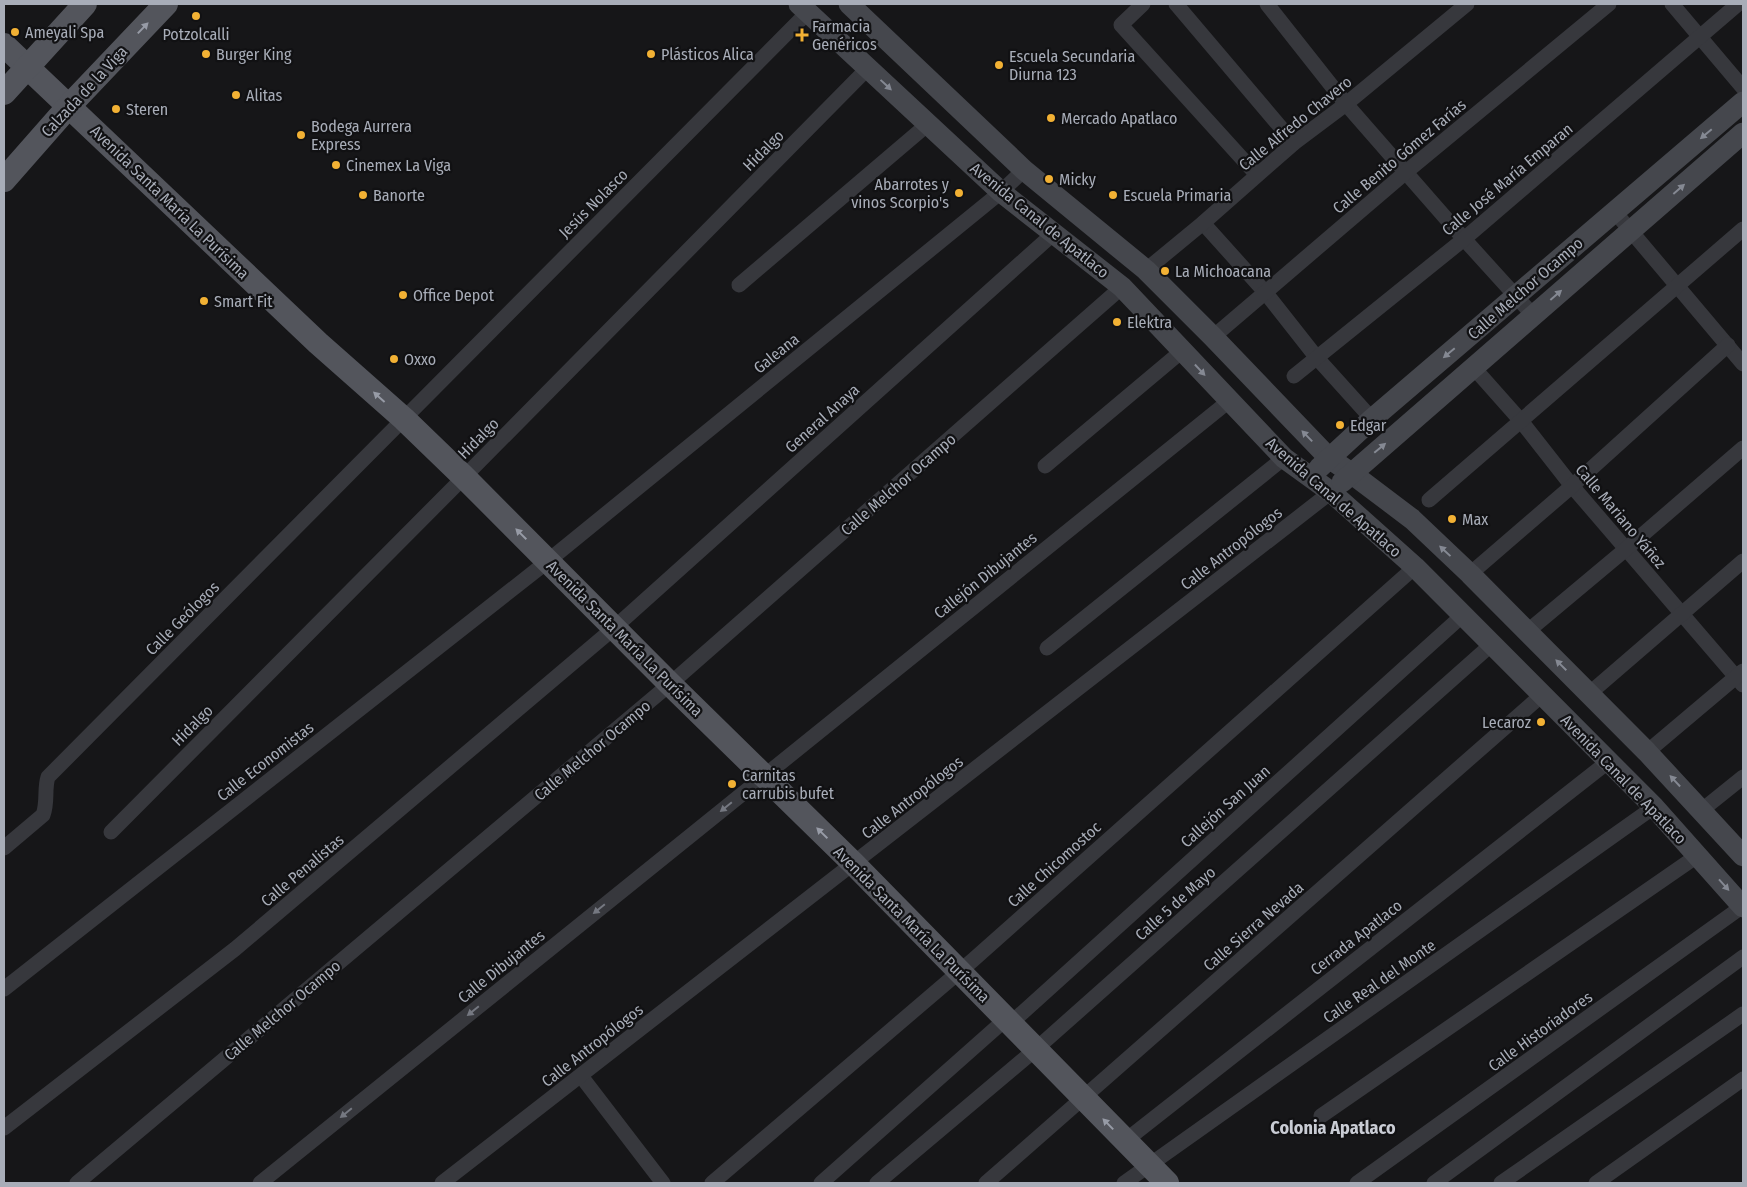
<svg xmlns="http://www.w3.org/2000/svg" width="1747" height="1187" font-family="'Fira Sans Condensed',sans-serif">
  <style>
    .lines { fill: none; stroke-linecap: round; stroke-linejoin: round }
    .street { stroke: #37383d; stroke-width: 15 }
    .secondary { stroke: #45474d; stroke-width: 21 }
    .primary { stroke: #53555c; stroke-width: 24 }
    .oneway { fill: #979ba6 }
    .oneway2 { fill: #858993 }
    .oneway3 { fill: #757881 }
    .poi-dot { fill: #f2b134; stroke: #111113; stroke-width: 2 }
    .labels { text-anchor: middle; stroke-width: 4.5; stroke-linejoin: round; paint-order: stroke }
    .poi-label { font-size: 16px; fill: #a8adb8; stroke: #111113; text-anchor: start }
    .street-label { font-size: 16px; fill: #a8adb8; stroke: #111113 }
    .neighbourhood-label { font-size: 18px; font-weight: bold; fill: #c9ccd4; stroke: #111113 }
  </style>
  <rect width="100%" height="100%" fill="#161618"/>
  <g class="lines">
    <g class="street">
      <polyline points="1143,4 1121,25 1257,175"/>
      <polyline points="1176,4 1294,143"/>
      <polyline points="1267,4 1346,104 1464,239 1533,315"/>
      <polyline points="1672,4 1743,88"/>
      <polyline points="1614,211 1743,364"/>
      <polyline points="1203,223 1265,292 1317,358 1372,419"/>
      <polyline points="1146,270 1203,223 1294,143 1346,104 1467,4"/>
      <polyline points="739,285 928,124"/>
      <polyline points="1213,337 1406,172 1609,4"/>
      <polyline points="1474,368 1521,421 1572,486 1743,685"/>
      <polyline points="1294,376 1464,239 1738,4"/>
      <polyline points="1045,466 1182,351"/>
      <polyline points="1429,500 1743,229"/>
      <polyline points="1470,574 1572,486 1728,345"/>
      <polyline points="1528,631 1626,549 1743,448"/>
      <polyline points="1047,648 1284,458"/>
      <polyline points="1590,693 1743,561"/>
      <polyline points="1647,752 1743,671"/>
      <polyline points="1702,810 1743,777"/>
      <polyline points="111,832 464,477 868,68"/>
      <path d="M4 848 43 815C48 802 44 789 48 777L808 12"/>
      <polyline points="4,989 548,561 1001,192 1024,170"/>
      <polyline points="1011,1023 1463,615"/>
      <polyline points="581,1076 663,1183"/>
      <polyline points="1321,1116 1697,856"/>
      <polyline points="4,1128 235,949 614,628 1053,234"/>
      <polyline points="1125,1141 1609,761"/>
      <polyline points="77,1183 670,684 1122,287"/>
      <polyline points="260,1183 1229,401"/>
      <polyline points="442,1183 1331,492"/>
      <polyline points="712,1183 973,960 1415,567"/>
      <polyline points="821,1183 1006,1019"/>
      <polyline points="877,1183 1036,1049 1492,644"/>
      <polyline points="986,1183 1543,694"/>
      <polyline points="1124,1183 1654,807"/>
      <polyline points="1357,1183 1743,906"/>
      <polyline points="1434,1183 1743,957"/>
      <polyline points="1501,1183 1743,1014"/>
      <polyline points="1596,1183 1743,1079"/>
    </g>
    <g class="secondary">
      <polyline points="799,4 1001,192 1122,287 1284,458 1331,492 1415,567 1654,807 1743,907"/>
      <polyline points="849,4 1024,170 1146,270 1213,337 1329,458 1351,473 1412,519 1470,574 1647,752 1743,856"/>
      <polyline points="1319,468 1372,419 1743,102"/>
      <polyline points="1342,482 1743,133"/>
    </g>
    <g class="primary">
      <polyline points="4,45 318,343 404,419 464,477 670,684 854,864 1167,1183"/>
      <polyline points="4,93 85,4"/>
      <polyline points="4,180 69,106 166,4"/>
    </g>
  </g>
  <defs><path id="oneway-solid" d="M-6-.8H1V-3.2L6.5 0L1 3.2V.8H-6Z" transform="scale(1.25)"/></defs>
  <g class="oneway">
    <use href="#oneway-solid" transform="translate(143 28) rotate(-46)"/>
    <use href="#oneway-solid" transform="translate(379 397) rotate(-138)"/>
    <use href="#oneway-solid" transform="translate(521 534) rotate(-135)"/>
    <use href="#oneway-solid" transform="translate(822 833) rotate(-136)"/>
    <use href="#oneway-solid" transform="translate(1108 1124) rotate(-134)"/>
  </g>
  <g class="oneway2">
    <use href="#oneway-solid" transform="translate(886 85) rotate(43)"/>
    <use href="#oneway-solid" transform="translate(1706 134) rotate(140)"/>
    <use href="#oneway-solid" transform="translate(1679 189) rotate(-41)"/>
    <use href="#oneway-solid" transform="translate(1556 295) rotate(-41)"/>
    <use href="#oneway-solid" transform="translate(1449 353) rotate(140)"/>
    <use href="#oneway-solid" transform="translate(1200 370) rotate(47)"/>
    <use href="#oneway-solid" transform="translate(1307 436) rotate(-134)"/>
    <use href="#oneway-solid" transform="translate(1380 448) rotate(-40)"/>
    <use href="#oneway-solid" transform="translate(1445 551) rotate(-137)"/>
    <use href="#oneway-solid" transform="translate(1561 665) rotate(-135)"/>
    <use href="#oneway-solid" transform="translate(1675 781) rotate(-133)"/>
    <use href="#oneway-solid" transform="translate(1724 885) rotate(48)"/>
  </g>
  <g class="oneway3">
    <use href="#oneway-solid" transform="translate(726 807) rotate(141)"/>
    <use href="#oneway-solid" transform="translate(599 909) rotate(141)"/>
    <use href="#oneway-solid" transform="translate(473 1011) rotate(141)"/>
    <use href="#oneway-solid" transform="translate(346 1113) rotate(141)"/>
  </g>
  <g class="poi-dot">
    <circle cx="196" cy="16" r="5"/>
    <circle cx="15" cy="32" r="5"/>
    <path d="M799.5 27.5h5v5h5v5h-5v5h-5v-5h-5v-5h5z"/>
    <circle cx="206" cy="54" r="5"/>
    <circle cx="651" cy="54" r="5"/>
    <circle cx="999" cy="65" r="5"/>
    <circle cx="236" cy="95" r="5"/>
    <circle cx="116" cy="109" r="5"/>
    <circle cx="1051" cy="118" r="5"/>
    <circle cx="301" cy="135" r="5"/>
    <circle cx="336" cy="165" r="5"/>
    <circle cx="1049" cy="179" r="5"/>
    <circle cx="959" cy="193" r="5"/>
    <circle cx="363" cy="195" r="5"/>
    <circle cx="1113" cy="195" r="5"/>
    <circle cx="1165" cy="271" r="5"/>
    <circle cx="403" cy="295" r="5"/>
    <circle cx="204" cy="301" r="5"/>
    <circle cx="1117" cy="322" r="5"/>
    <circle cx="394" cy="359" r="5"/>
    <circle cx="1340" cy="425" r="5"/>
    <circle cx="1452" cy="519" r="5"/>
    <circle cx="1541" cy="722" r="5"/>
    <circle cx="732" cy="784" r="5"/>
  </g>
  <g class="labels">
    <g class="poi-label">
      <text x="812" y="32">Farmacia<tspan x="812" dy="18">Genéricos</tspan></text>
      <text x="25" y="38">Ameyali Spa</text>
      <text x="196" y="40" text-anchor="middle">Potzolcalli</text>
      <text x="216" y="60">Burger King</text>
      <text x="661" y="60">Plásticos Alica</text>
      <text x="1009" y="62">Escuela Secundaria<tspan x="1009" dy="18">Diurna 123</tspan></text>
      <text x="246" y="101">Alitas</text>
      <text x="126" y="115">Steren</text>
      <text x="1061" y="124">Mercado Apatlaco</text>
      <text x="311" y="132">Bodega Aurrera<tspan x="311" dy="18">Express</tspan></text>
      <text x="346" y="171">Cinemex La Viga</text>
      <text x="1059" y="185">Micky</text>
      <text x="949" y="190" text-anchor="end">Abarrotes y<tspan x="949" dy="18">vinos Scorpio's</tspan></text>
      <text x="373" y="201">Banorte</text>
      <text x="1123" y="201">Escuela Primaria</text>
      <text x="1175" y="277">La Michoacana</text>
      <text x="413" y="301">Office Depot</text>
      <text x="214" y="307">Smart Fit</text>
      <text x="1127" y="328">Elektra</text>
      <text x="404" y="365">Oxxo</text>
      <text x="1350" y="431">Edgar</text>
      <text x="1462" y="525">Max</text>
      <text x="1531" y="728" text-anchor="end">Lecaroz</text>
      <text x="742" y="781">Carnitas<tspan x="742" dy="18">carrubis bufet</tspan></text>
    </g>
    <g class="street-label">
      <text transform="translate(84 91) rotate(-47)" y="6">Calzada de la Viga</text>
      <text transform="translate(1295 123) rotate(-39)" y="6">Calle Alfredo Chavero</text>
      <text transform="translate(763 150) rotate(-45)" y="6">Hidalgo</text>
      <text transform="translate(1399 156) rotate(-40)" y="6">Calle Benito Gómez Farías</text>
      <text transform="translate(1507 179) rotate(-40)" y="6">Calle José María Emparan</text>
      <text transform="translate(170 202) rotate(44)" y="6">Avenida Santa María La Purísima</text>
      <text transform="translate(593 203) rotate(-45)" y="6">Jesús Nolasco</text>
      <text transform="translate(1040 220) rotate(39)" y="6">Avenida Canal de Apatlaco</text>
      <text transform="translate(1525 288) rotate(-41)" y="6">Calle Melchor Ocampo</text>
      <text transform="translate(776 353) rotate(-39)" y="6">Galeana</text>
      <text transform="translate(822 418) rotate(-42)" y="6">General Anaya</text>
      <text transform="translate(478 438) rotate(-45)" y="6">Hidalgo</text>
      <text transform="translate(898 484) rotate(-41)" y="6">Calle Melchor Ocampo</text>
      <text transform="translate(1334 497) rotate(41)" y="6">Avenida Canal de Apatlaco</text>
      <text transform="translate(1621 516) rotate(50)" y="6">Calle Mariano Yáñez</text>
      <text transform="translate(1231 548) rotate(-38)" y="6">Calle Antropólogos</text>
      <text transform="translate(985 575) rotate(-39)" y="6">Callejón Dibujantes</text>
      <text transform="translate(182 618) rotate(-45)" y="6">Calle Geólogos</text>
      <text transform="translate(625 638) rotate(45)" y="6">Avenida Santa María La Purísima</text>
      <text transform="translate(192 725) rotate(-45)" y="6">Hidalgo</text>
      <text transform="translate(592 750) rotate(-40)" y="6">Calle Melchor Ocampo</text>
      <text transform="translate(265 761) rotate(-38)" y="6">Calle Economistas</text>
      <text transform="translate(1624 779) rotate(46)" y="6">Avenida Canal de Apatlaco</text>
      <text transform="translate(912 797) rotate(-38)" y="6">Calle Antropólogos</text>
      <text transform="translate(1225 806) rotate(-42)" y="6">Callejón San Juan</text>
      <text transform="translate(1054 864) rotate(-42)" y="6">Calle Chicomostoc</text>
      <text transform="translate(302 870) rotate(-40)" y="6">Calle Penalistas</text>
      <text transform="translate(1175 903) rotate(-42)" y="6">Calle 5 de Mayo</text>
      <text transform="translate(912 924) rotate(45)" y="6">Avenida Santa María La Purísima</text>
      <text transform="translate(1253 926) rotate(-41)" y="6">Calle Sierra Nevada</text>
      <text transform="translate(1356 937) rotate(-38)" y="6">Cerrada Apatlaco</text>
      <text transform="translate(501 966) rotate(-39)" y="6">Calle Dibujantes</text>
      <text transform="translate(1379 981) rotate(-35)" y="6">Calle Real del Monte</text>
      <text transform="translate(282 1010) rotate(-40)" y="6">Calle Melchor Ocampo</text>
      <text transform="translate(1540 1031) rotate(-36)" y="6">Calle Historiadores</text>
      <text transform="translate(592 1045) rotate(-38)" y="6">Calle Antropólogos</text>
    </g>
    <g class="neighbourhood-label">
      <text x="1333" y="1134">Colonia Apatlaco</text>
    </g>
  </g>
  <rect width="1747" height="1187" fill="none" stroke="#a8adb8" stroke-width="10"/>
</svg>
